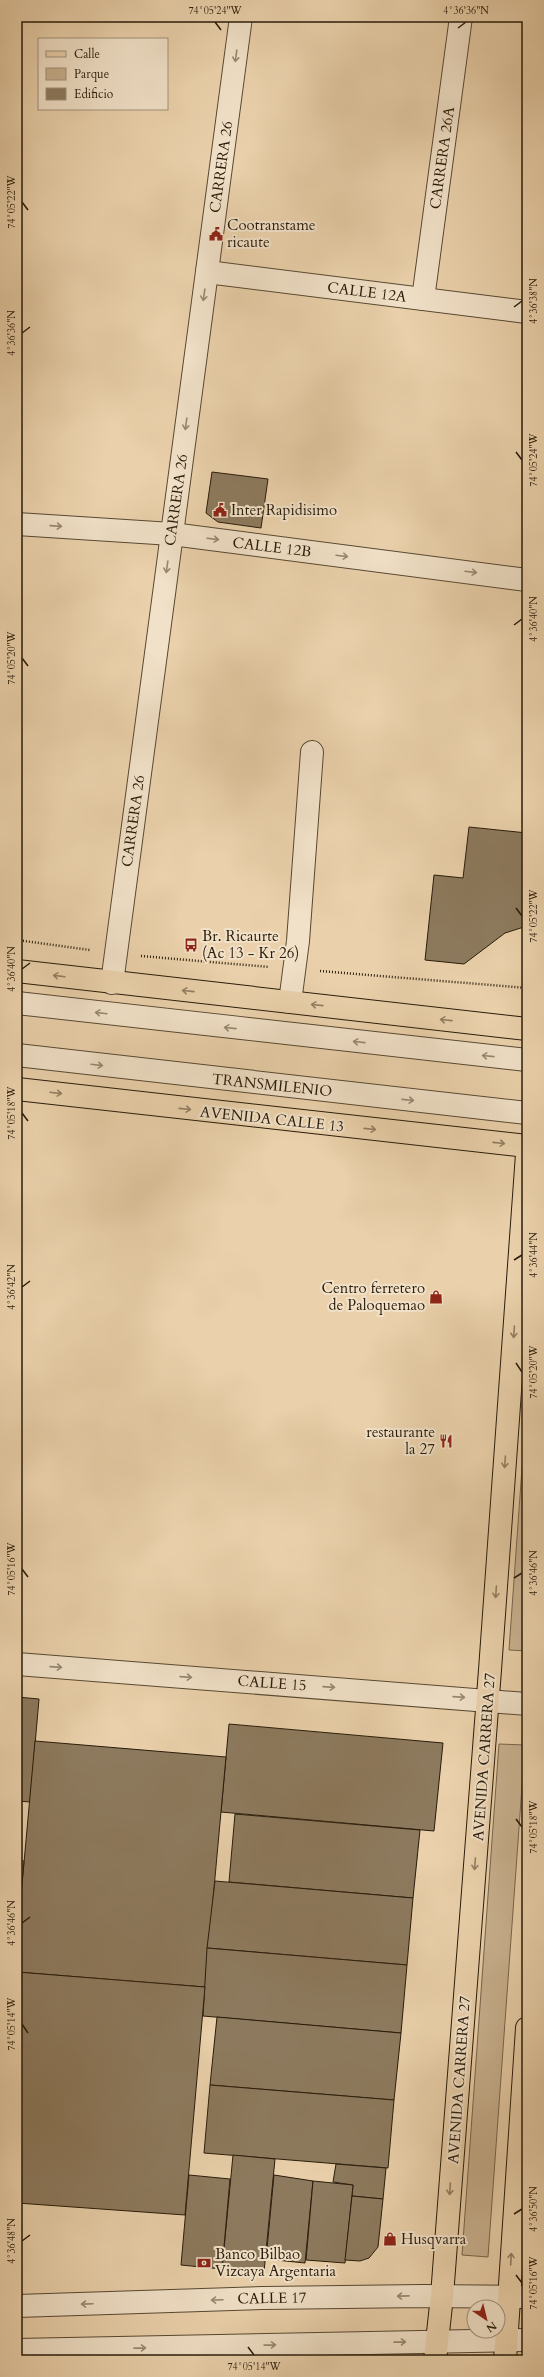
<svg xmlns="http://www.w3.org/2000/svg" width="544" height="2377" font-family="Cardo,serif">
  <style>
    .green { fill: #c9b290; stroke: #78664d }
    .building { fill: #8d7a5e; stroke: #281b0a }
    .lines { fill: none; stroke-linecap: round; stroke-linejoin: round }
    .minor-casing { stroke: #584832; stroke-width: 24 }
    .major-casing { stroke: #281b0a; stroke-width: 24 }
    .path { stroke: #281b0a; stroke-width: 2.5; stroke-dasharray: 1 2; stroke-linecap: butt }
    .minor { stroke: #f1e1c8; stroke-width: 22 }
    .major { stroke: #ead1ab; stroke-width: 22 }
    .oneway { stroke: #978872 }
    .oneway2 { stroke: #937f63 }
    .ticks { fill: none; stroke: #281b0a; stroke-width: 1.5 }
    .labels { text-anchor: middle; stroke-width: 4; stroke-linejoin: round; paint-order: stroke }
    .street-label { font-size: 15px; fill: #281b0a; stroke: #f1e1c8 }
    .poi-label { font-size: 15px; fill: #281b0a; stroke: #f1e1c8; text-anchor: start }
    .neatline { fill: none; stroke: #281b0a; stroke-width: 1.5 }
    .ticks-label { font-size: 10px; text-anchor: middle; fill: #281b0a }
  </style>
  <rect width="100%" height="100%" fill="#ead1ab"/>
  <filter id="stains"><feTurbulence type="fractalNoise" baseFrequency=".005" numOctaves="4"/><feColorMatrix values="0 0 0 0 .2 0 0 0 0 .09 0 0 0 0 .02 0 0 0 .5 -.17"/></filter>
  <radialGradient id="worn" r=".72"><stop offset=".6" stop-color="#630" stop-opacity="0"/><stop offset="1" stop-color="#630" stop-opacity=".3"/></radialGradient>
  <g class="green">
    <polygon points="527,1398 527,1651 509,1650"/>
    <polygon points="499,1744 525,1745 488,2257 462,2255"/>
  </g>
  <g class="building">
    <polygon points="212,472 268,479 261,528 218,522 206,513"/>
    <polygon points="469,827 527,833 527,926 505,933 464,964 425,960 434,875 463,878"/>
    <polygon points="17,1697 39,1699 30,1802 17,1801"/>
    <polygon points="229,1724 443,1743 434,1831 221,1812"/>
    <polygon points="35,1741 226,1757 205,1987 17,1972 17,1940"/>
    <polygon points="235,1814 420,1830 413,1898 229,1882"/>
    <polygon points="17,1861 24,1861 18,1928 17,1928"/>
    <polygon points="215,1881 413,1898 407,1965 207,1948"/>
    <polygon points="207,1948 407,1965 401,2033 203,2016"/>
    <polygon points="17,1972 205,1987 185,2215 17,2203"/>
    <polygon points="217,2017 401,2033 394,2100 210,2085"/>
    <polygon points="210,2085 394,2100 388,2168 204,2153"/>
    <polygon points="233,2155 275,2159 264,2272 222,2269"/>
    <polygon points="336,2164 386,2168 383,2199 352,2196 353,2185 333,2182"/>
    <polygon points="189,2175 230,2179 222,2269 181,2265"/>
    <polygon points="274,2175 313,2181 305,2263 266,2259"/>
    <polygon points="313,2181 353,2185 345,2263 306,2260"/>
    <polygon points="352,2196 383,2199 378,2247 369,2258 360,2261 345,2260"/>
  </g>
  <g class="lines">
    <g class="minor-casing">
      <g id="minor">
        <polyline points="207,272 527,312"/>
        <polyline points="423,299 461,17"/>
        <polyline points="17,524 172,534 527,580"/>
        <polyline points="112,983 241,17"/>
        <polyline points="290,1002 298,941 312,752"/>
        <polyline points="17,1003 527,1060"/>
        <polyline points="17,1055 527,1113"/>
        <polyline points="17,1664 527,1704"/>
        <polyline points="17,2306 263,2298 423,2296 527,2297"/>
        <polyline points="17,2350 527,2340"/>
      </g>
    </g>
    <g class="major-casing">
      <g id="major">
        <polyline points="17,971 527,1029"/>
        <polyline points="17,1089 527,1146"/>
        <polyline points="435,2360 442,2296 490,1670 527,1154"/>
        <polyline points="505,2360 527,2028"/>
      </g>
    </g>
    <g class="path">
      <polyline points="17,940 90,950"/>
      <polyline points="141,956 269,967"/>
      <polyline points="320,971 527,988"/>
    </g>
    <use href="#minor" class="minor"/>
    <use href="#major" class="major"/>
  </g>
  <defs><path id="oneway-shaft" d="M-6 0H5M1.5-3L5.5 0L1.5 3" fill="none" stroke-width="1.6" stroke-linecap="round" stroke-linejoin="round"/></defs>
  <g class="oneway">
    <use href="#oneway-shaft" transform="translate(236 56) rotate(98)"/>
    <use href="#oneway-shaft" transform="translate(204 295) rotate(98)"/>
    <use href="#oneway-shaft" transform="translate(186 424) rotate(98)"/>
    <use href="#oneway-shaft" transform="translate(56 526) rotate(4)"/>
    <use href="#oneway-shaft" transform="translate(213 539) rotate(7)"/>
    <use href="#oneway-shaft" transform="translate(342 556) rotate(7)"/>
    <use href="#oneway-shaft" transform="translate(167 567) rotate(98)"/>
    <use href="#oneway-shaft" transform="translate(471 572) rotate(7)"/>
    <use href="#oneway-shaft" transform="translate(101 1013) rotate(-173)"/>
    <use href="#oneway-shaft" transform="translate(230 1028) rotate(-174)"/>
    <use href="#oneway-shaft" transform="translate(359 1042) rotate(-174)"/>
    <use href="#oneway-shaft" transform="translate(488 1056) rotate(-174)"/>
    <use href="#oneway-shaft" transform="translate(97 1065) rotate(7)"/>
    <use href="#oneway-shaft" transform="translate(408 1100) rotate(6)"/>
    <use href="#oneway-shaft" transform="translate(56 1667) rotate(4)"/>
    <use href="#oneway-shaft" transform="translate(186 1677) rotate(4)"/>
    <use href="#oneway-shaft" transform="translate(329 1687) rotate(4)"/>
    <use href="#oneway-shaft" transform="translate(459 1697) rotate(4)"/>
    <use href="#oneway-shaft" transform="translate(403 2296) rotate(179)"/>
    <use href="#oneway-shaft" transform="translate(217 2300) rotate(178)"/>
    <use href="#oneway-shaft" transform="translate(87 2304) rotate(178)"/>
    <use href="#oneway-shaft" transform="translate(400 2342) rotate(-1)"/>
    <use href="#oneway-shaft" transform="translate(270 2345) rotate(-1)"/>
    <use href="#oneway-shaft" transform="translate(140 2348) rotate(-1)"/>
  </g>
  <g class="oneway2">
    <use href="#oneway-shaft" transform="translate(59 976) rotate(-173)"/>
    <use href="#oneway-shaft" transform="translate(188 991) rotate(-174)"/>
    <use href="#oneway-shaft" transform="translate(317 1005) rotate(-174)"/>
    <use href="#oneway-shaft" transform="translate(446 1020) rotate(-174)"/>
    <use href="#oneway-shaft" transform="translate(56 1093) rotate(7)"/>
    <use href="#oneway-shaft" transform="translate(185 1109) rotate(6)"/>
    <use href="#oneway-shaft" transform="translate(370 1129) rotate(6)"/>
    <use href="#oneway-shaft" transform="translate(499 1143) rotate(6)"/>
    <use href="#oneway-shaft" transform="translate(514 1332) rotate(94)"/>
    <use href="#oneway-shaft" transform="translate(505 1462) rotate(94)"/>
    <use href="#oneway-shaft" transform="translate(496 1592) rotate(94)"/>
    <use href="#oneway-shaft" transform="translate(475 1864) rotate(94)"/>
    <use href="#oneway-shaft" transform="translate(450 2189) rotate(94)"/>
    <use href="#oneway-shaft" transform="translate(511 2259) rotate(-87)"/>
  </g>
  <path class="ticks" d="M215 22 221 30M458 28 466 22M22 202 28 210M514 307 522 301M22 333 30 327M516 452 522 460M514 625 522 619M22 658 28 666M516 908 522 916M22 969 30 963M22 1113 28 1121M514 1260 522 1255M22 1287 30 1281M516 1363 522 1372M22 1569 28 1577M514 1578 522 1573M516 1819 522 1827M22 1923 30 1917M22 2024 28 2033M514 2214 522 2209M22 2241 30 2235M516 2275 522 2283M248 2347 254 2355"/>
  <defs>
    <g id="civic-bare" transform="scale(1.08)"><path d="M-.6-6.5H3V-4.5H.6V-3L4-1V1h2V6H-6V1h2V-1L-.6-3ZM-1.2 2.5V6h2.4V2.5Z" fill="#8f2418" stroke="#f1e1c8" stroke-width="2.5" paint-order="stroke"/></g>
    <g id="bus-bare" transform="scale(1.08)"><path d="M-5-6H5V4H4V6H2V4H-2V6H-4V4H-5ZM-3.5-4V0h7V-4ZM-3.5 1.2v1.5H-2V1.2ZM2 1.2v1.5H3.5V1.2Z" fill="#8f2418" stroke="#f1e1c8" stroke-width="2.5" paint-order="stroke"/></g>
    <g id="shop-bare" transform="scale(1.08)"><path d="M-5-2.5h2.3a2.7 3.5 0 0 1 5.4 0H5L5.5 6h-11ZM-1.5-2.5h3a1.5 2.3 0 0 0-3 0Z" fill="#8f2418" stroke="#f1e1c8" stroke-width="2.5" paint-order="stroke"/></g>
    <g id="restaurant-bare" transform="scale(1.08)"><path d="M-5-6h1v4h1v-4h1v4h1v-4h1v5L-1.5 .5V6h-2V.5L-5-1ZM5-6V6H3V1.5H1.5Q1.5-4 5-6Z" fill="#8f2418" stroke="#f1e1c8" stroke-width="2.5" paint-order="stroke"/></g>
    <g id="bank-bare" transform="scale(1.08)"><path d="M-6-4H6V4H-6ZM0-2.3a2.3 2.3 0 1 0 0 4.6a2.3 2.3 0 1 0 0-4.6Z" fill="#8f2418" stroke="#f1e1c8" stroke-width="2.5" paint-order="stroke"/></g>
  </defs>
  <g fill-rule="evenodd">
    <use href="#civic-bare" x="216" y="234"/>
    <use href="#civic-bare" x="220" y="510"/>
    <use href="#bus-bare" x="191" y="945"/>
    <use href="#shop-bare" x="436" y="1297"/>
    <use href="#restaurant-bare" x="446" y="1441"/>
    <use href="#shop-bare" x="390" y="2239"/>
    <use href="#bank-bare" x="204" y="2263"/>
  </g>
  <g class="labels">
    <g class="street-label">
      <text transform="translate(442 158) rotate(-82)" y="5">CARRERA 26A</text>
      <text transform="translate(221 167) rotate(-82)" y="5">CARRERA 26</text>
      <text transform="translate(367 292) rotate(7)" y="5">CALLE 12A</text>
      <text transform="translate(176 500) rotate(-82)" y="5">CARRERA 26</text>
      <text transform="translate(272 547) rotate(7)" y="5">CALLE 12B</text>
      <text transform="translate(133 821) rotate(-82)" y="5">CARRERA 26</text>
      <text transform="translate(272 1085) rotate(6)" y="5">TRANSMILENIO</text>
      <text transform="translate(272 1119) rotate(6)" y="5">AVENIDA CALLE 13</text>
      <text transform="translate(272 1683) rotate(4)" y="5">CALLE 15</text>
      <text transform="translate(484 1757) rotate(-86)" y="5">AVENIDA CARRERA 27</text>
      <text transform="translate(459 2080) rotate(-86)" y="5">AVENIDA CARRERA 27</text>
      <text transform="translate(272 2298) rotate(-1)" y="5">CALLE 17</text>
    </g>
    <g class="poi-label">
      <text x="227" y="230">Cootranstame<tspan x="227" dy="17">ricaute</tspan></text>
      <text x="231" y="515">Inter Rapidisimo</text>
      <text x="202" y="941">Br. Ricaurte<tspan x="202" dy="17">(Ac 13 - Kr 26)</tspan></text>
      <text x="425" y="1293" text-anchor="end">Centro ferretero<tspan x="425" dy="17">de Paloquemao</tspan></text>
      <text x="435" y="1437" text-anchor="end">restaurante<tspan x="435" dy="17">la 27</tspan></text>
      <text x="401" y="2244">Husqvarra</text>
      <text x="215" y="2259">Banco Bilbao<tspan x="215" dy="17">Vizcaya Argentaria</tspan></text>
    </g>
  </g>
  <rect width="544" height="2377" fill="none" stroke="#ead1ab" stroke-width="44"/>
  <rect x="38" y="38" width="130" height="72" fill="#f1e1c8" stroke="#a1927c"/>
  <rect x="46" y="51" width="20" height="6" fill="#ead1ab" stroke="#a1927c"/>
  <text x="74" y="58" font-size="12" fill="#281b0a">Calle</text>
  <rect x="46" y="68" width="20" height="12" fill="#c9b290" stroke="#a1927c"/>
  <text x="74" y="78" font-size="12" fill="#281b0a">Parque</text>
  <rect x="46" y="88" width="20" height="12" fill="#8d7a5e" stroke="#a1927c"/>
  <text x="74" y="98" font-size="12" fill="#281b0a">Edificio</text>
  <g transform="translate(486 2319) rotate(145)"><circle r="19" fill="#f1e1c8" stroke="#a1927c"/>
  <path d="M0-3L7 15L0 10L-7 15Z" fill="#8f2418"/>
  <text y="-6" font-size="11" font-weight="bold" text-anchor="middle" fill="#281b0a">N</text>
  </g>
  <rect x="22" y="22" width="500" height="2333" class="neatline"/>
  <g class="ticks-label">
    <text x="215" y="14">74°05'24"W</text>
    <text x="466" y="14">4°36'36"N</text>
    <text transform="translate(11 202) rotate(-90)" y="4">74°05'22"W</text>
    <text transform="translate(533 301) rotate(-90)" y="4">4°36'38"N</text>
    <text transform="translate(11 333) rotate(-90)" y="4">4°36'36"N</text>
    <text transform="translate(533 460) rotate(-90)" y="4">74°05'24"W</text>
    <text transform="translate(533 619) rotate(-90)" y="4">4°36'40"N</text>
    <text transform="translate(11 658) rotate(-90)" y="4">74°05'20"W</text>
    <text transform="translate(533 916) rotate(-90)" y="4">74°05'22"W</text>
    <text transform="translate(11 969) rotate(-90)" y="4">4°36'40"N</text>
    <text transform="translate(11 1113) rotate(-90)" y="4">74°05'18"W</text>
    <text transform="translate(533 1255) rotate(-90)" y="4">4°36'44"N</text>
    <text transform="translate(11 1287) rotate(-90)" y="4">4°36'42"N</text>
    <text transform="translate(533 1372) rotate(-90)" y="4">74°05'20"W</text>
    <text transform="translate(11 1569) rotate(-90)" y="4">74°05'16"W</text>
    <text transform="translate(533 1573) rotate(-90)" y="4">4°36'46"N</text>
    <text transform="translate(533 1827) rotate(-90)" y="4">74°05'18"W</text>
    <text transform="translate(11 1923) rotate(-90)" y="4">4°36'46"N</text>
    <text transform="translate(11 2024) rotate(-90)" y="4">74°05'14"W</text>
    <text transform="translate(533 2209) rotate(-90)" y="4">4°36'50"N</text>
    <text transform="translate(11 2241) rotate(-90)" y="4">4°36'48"N</text>
    <text transform="translate(533 2283) rotate(-90)" y="4">74°05'16"W</text>
    <text x="254" y="2370">74°05'14"W</text>
  </g>
  <rect width="100%" height="100%" filter="url(#stains)"/>
  <rect width="100%" height="100%" fill="url(#worn)"/>
</svg>
